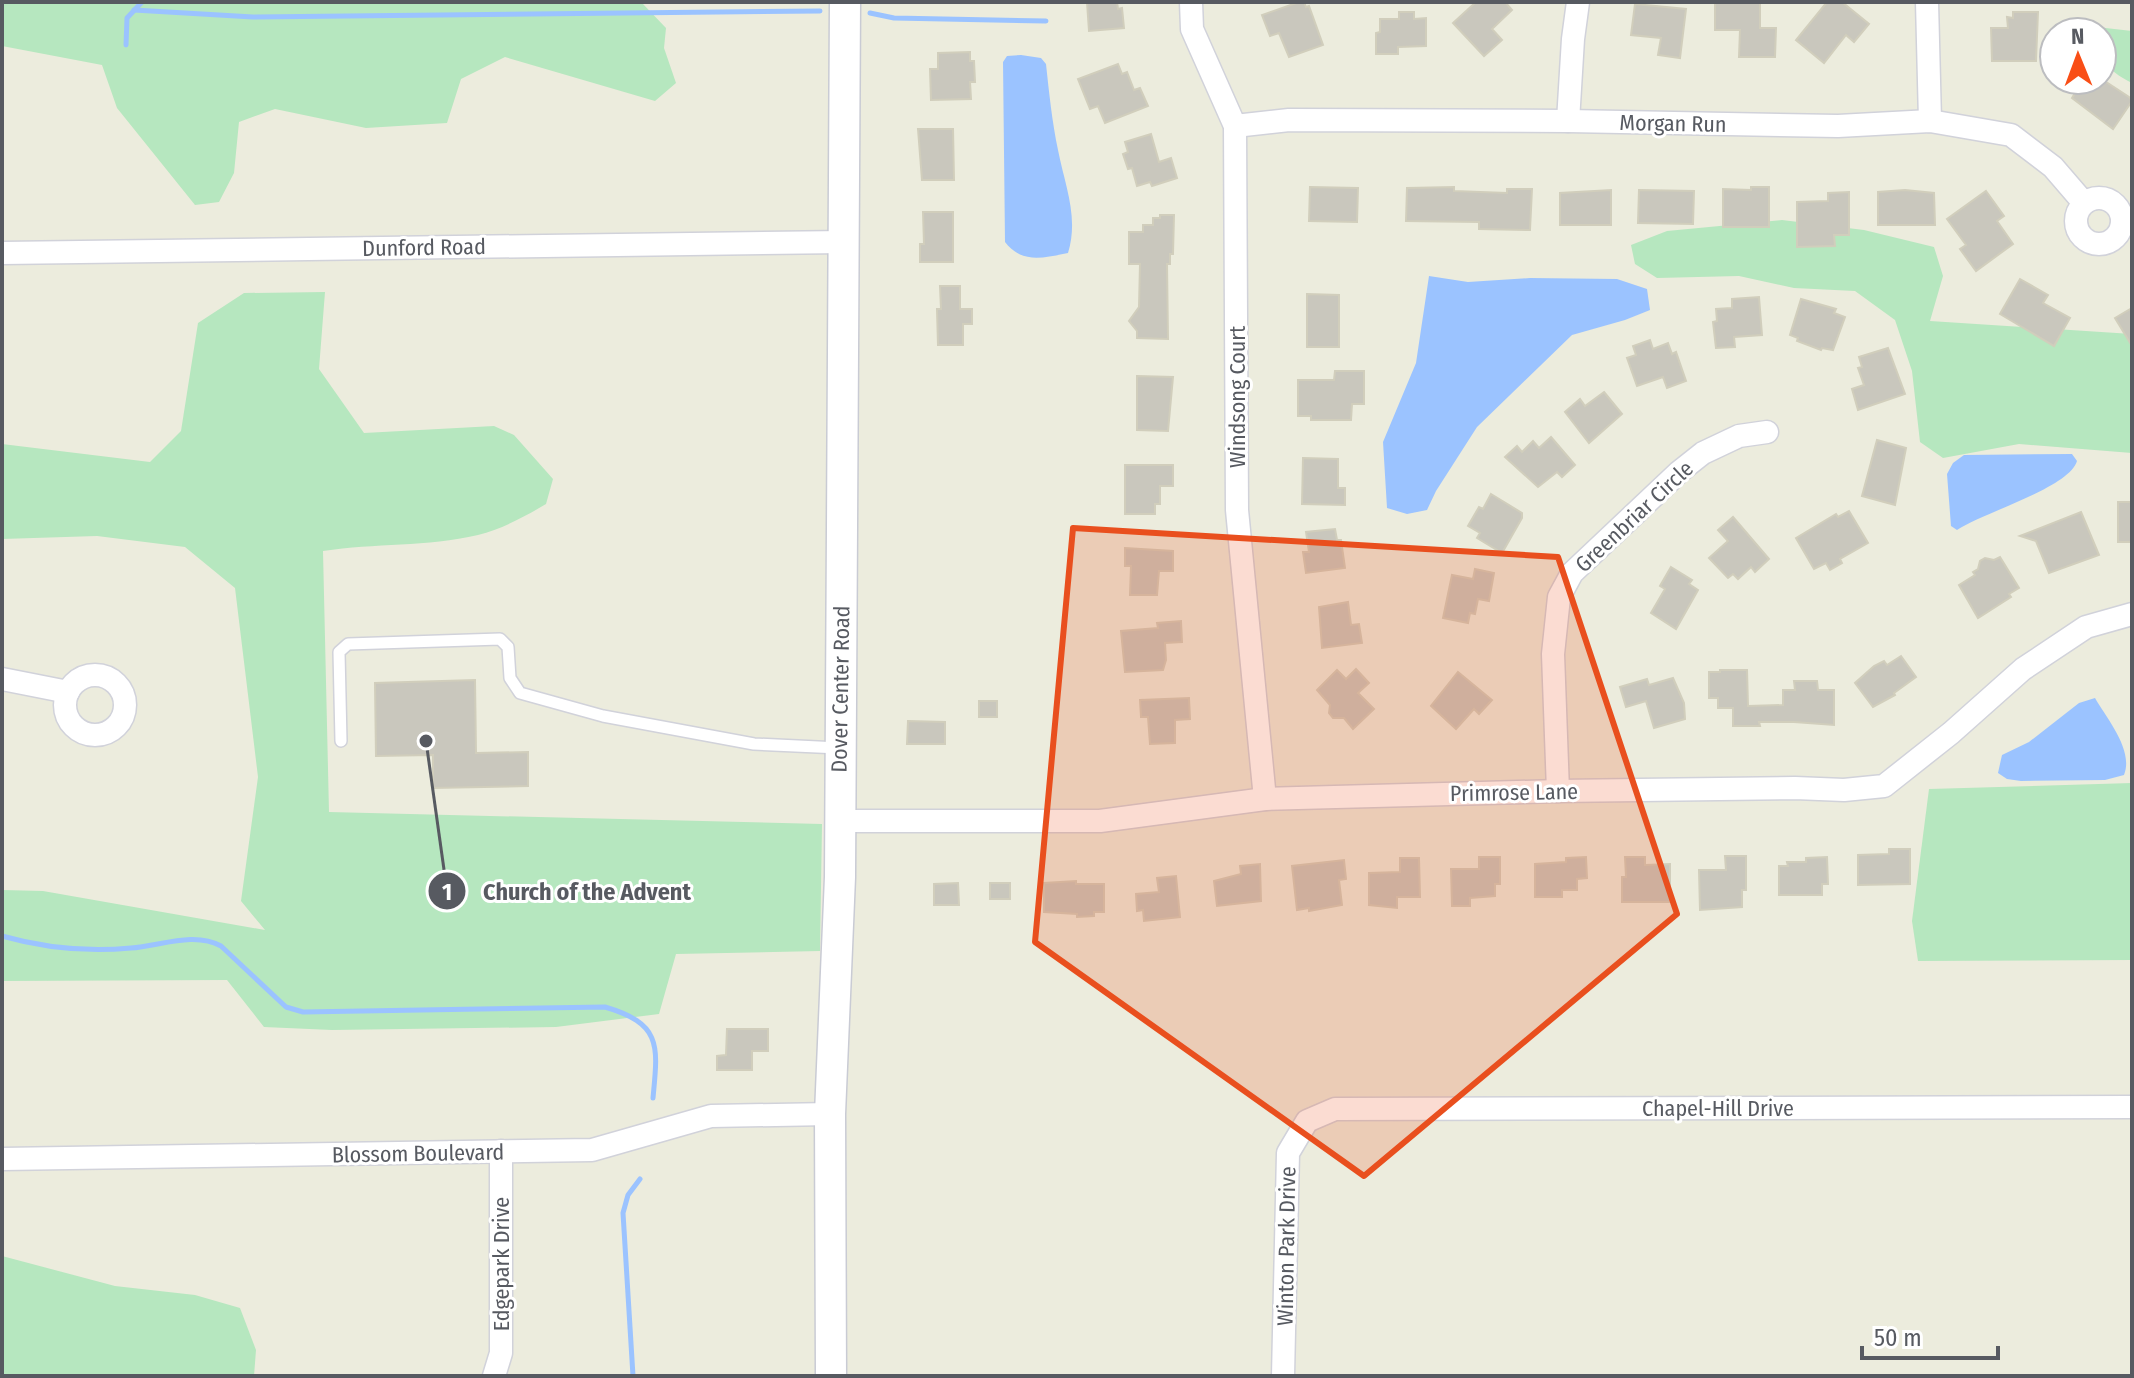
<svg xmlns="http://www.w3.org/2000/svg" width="2134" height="1378" font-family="'Fira Sans Condensed',sans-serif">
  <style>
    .green { fill: #b6e7bf }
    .water { fill: #9bc3ff }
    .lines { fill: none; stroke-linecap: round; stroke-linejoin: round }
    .stream { stroke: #9bc3ff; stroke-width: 5 }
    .building { fill: #c9c7bd; stroke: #d1cebc; stroke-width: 2 }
    .lane-casing { stroke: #d1d2da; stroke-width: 14 }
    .street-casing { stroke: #d1d2da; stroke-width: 25 }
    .secondary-casing { stroke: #c9cbd4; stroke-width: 33 }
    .lane { stroke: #fff; stroke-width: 11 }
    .street { stroke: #fff; stroke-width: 22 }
    .secondary { stroke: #fff; stroke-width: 30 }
    .marked { fill: #e94f1e; fill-opacity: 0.2; stroke: #e94f1e; stroke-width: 6; stroke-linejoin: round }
    .labels { text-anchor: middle; stroke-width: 6; stroke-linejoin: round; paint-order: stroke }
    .street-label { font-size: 22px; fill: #575a61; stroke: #fff }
    .leader { fill: none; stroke: #575a61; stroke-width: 3 }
    .callout-dot { fill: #575a61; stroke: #fff; stroke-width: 3 }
    .mark-label { font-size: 24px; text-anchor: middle; font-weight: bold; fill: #fff }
    .callout-label { font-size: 24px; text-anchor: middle; font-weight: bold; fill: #575a61; stroke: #fff; stroke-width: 6; stroke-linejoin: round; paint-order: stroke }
  </style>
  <rect width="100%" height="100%" fill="#ececdd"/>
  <g class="green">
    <polygon points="2,2 643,4 666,28 664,48 676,83 655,101 505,57 461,79 447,123 366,128 275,109 239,122 234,173 219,202 195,205 117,108 102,65 2,46"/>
    <path d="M2088 26 2132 31V83C2105 69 2102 62 2102 32H2091Z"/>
    <polygon points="1782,220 1864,230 1934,247 1943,276 1930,321 2132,334 2132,453 2019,444 1943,458 1920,442 1912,371 1895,320 1855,291 1794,288 1739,276 1657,278 1635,264 1631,245 1667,231"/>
    <path d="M325 292 319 369 364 433 494 426 514 435 553 479 546 504C524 517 502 529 478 535 427 547 375 543 323 551L329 812 822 824 820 951 676 954 659 1014 556 1027 332 1030 264 1027 227 980 2 981V890L43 891 265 930 241 901 258 777 235 588 185 547 97 536 2 539V444L150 462 181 431 198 323 244 293Z"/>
    <polygon points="2132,783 2132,960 1918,961 1912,921 1929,789"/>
    <polygon points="2,1256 115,1286 195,1295 240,1308 256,1350 254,1376 2,1376"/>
  </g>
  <g class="water">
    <path d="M1021 55 1041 58 1046 64C1049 92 1052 121 1058 150 1065 186 1079 217 1068 253 1043 258 1022 264 1005 242L1003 62 1007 56Z"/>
    <polygon points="1429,276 1468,282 1530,278 1617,279 1647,289 1650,310 1625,320 1572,335 1477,427 1436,491 1427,510 1407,514 1387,508 1383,442 1416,363"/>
    <path d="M2072 454 2077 461C2069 488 1984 512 1957 530L1951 526 1947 474 1953 463 1964 455Z"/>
    <path d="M2095 698C2107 719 2134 750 2124 775L2105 780 2021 781 2007 779 1998 773 2002 755 2029 742 2079 703Z"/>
  </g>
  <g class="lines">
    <g class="stream">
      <polyline points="134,10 253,17 820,11"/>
      <polyline points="870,13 894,18 1046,21"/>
      <polyline points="126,45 127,18 142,2"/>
      <path d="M2 936C44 948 88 952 131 948 160 946 194 931 221 946L286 1007 303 1012 605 1007C662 1024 658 1045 653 1098"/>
      <polyline points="633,1376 623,1213 628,1195 640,1179"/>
    </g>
  </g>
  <g class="building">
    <polygon points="1087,2 1117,2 1118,9 1122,8 1124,28 1089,31"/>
    <polygon points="1299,2 1304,2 1306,7 1309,6 1323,45 1289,57 1279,33 1270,36 1262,15"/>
    <polygon points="1476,2 1505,2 1512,10 1492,29 1502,40 1484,56 1453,23"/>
    <polygon points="1715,2 1760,2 1760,28 1776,28 1775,57 1739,57 1740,30 1715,30"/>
    <polygon points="1827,2 1842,2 1869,24 1854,42 1846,35 1824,63 1796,40"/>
    <polygon points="1635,4 1686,9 1680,58 1658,55 1661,38 1631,35"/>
    <polygon points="1399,12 1414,12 1414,19 1426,18 1426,46 1398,47 1398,54 1376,54 1376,33 1380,32 1380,19 1399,19"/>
    <polygon points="2013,12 2038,12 2036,61 1992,61 1991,28 2008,28 2007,17 2013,18"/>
    <polygon points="970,52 970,61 974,61 975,82 970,82 971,99 931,100 930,69 938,69 938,53"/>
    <polygon points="1118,64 1122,74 1127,72 1134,90 1140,88 1148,106 1105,123 1098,106 1090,109 1078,79"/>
    <polygon points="2083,80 2103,80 2129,97 2132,101 2113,129 2072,98"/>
    <polygon points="918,129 953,129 954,180 922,180"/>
    <polygon points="1151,134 1159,162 1171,158 1177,178 1152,186 1150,182 1137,186 1132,168 1128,169 1123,154 1128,152 1125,142"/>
    <polygon points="1310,187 1358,188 1357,222 1309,221"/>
    <polygon points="1454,187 1454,191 1507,193 1507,189 1532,189 1530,230 1479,229 1479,222 1406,221 1407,188"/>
    <polygon points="1751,187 1769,187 1769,227 1723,227 1723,189 1751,190"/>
    <polygon points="1611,190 1611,225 1560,225 1560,193"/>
    <polygon points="1639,190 1694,191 1693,224 1638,223"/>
    <polygon points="1905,190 1934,193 1935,225 1878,225 1878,192"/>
    <polygon points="1986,191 2004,216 1997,221 2013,244 1976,271 1960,249 1966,245 1947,219"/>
    <polygon points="1849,192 1849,235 1834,235 1835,246 1797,247 1797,202 1828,201 1828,193"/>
    <polygon points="923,212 953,212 953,262 920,262 920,244 924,244"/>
    <polygon points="1160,215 1174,215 1173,254 1170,254 1170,264 1167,264 1168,339 1137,338 1137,331 1129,321 1139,307 1140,264 1129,264 1129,232 1143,232 1143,225 1153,225 1153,218 1160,218"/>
    <polygon points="2020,279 2048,295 2043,303 2070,318 2054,346 2000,314"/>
    <polygon points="940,286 960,286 960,309 972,309 972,324 963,324 963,345 938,345 937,309 941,309"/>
    <polygon points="1307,294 1339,295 1339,347 1307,347"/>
    <polygon points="1759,297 1762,335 1734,337 1735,347 1716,348 1713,322 1717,321 1716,309 1732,308 1732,299"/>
    <polygon points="1801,299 1836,309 1834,313 1845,317 1833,350 1822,348 1821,350 1797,341 1798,338 1790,335"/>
    <polygon points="2132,308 2132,346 2115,318"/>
    <polygon points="1650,340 1653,349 1668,343 1672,354 1676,352 1686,381 1667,388 1663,377 1637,386 1627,358 1636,355 1633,346"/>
    <polygon points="1888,348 1905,394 1858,410 1852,389 1864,385 1858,368 1862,367 1859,357"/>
    <polygon points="1335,371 1364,371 1364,404 1352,404 1351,420 1311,420 1311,416 1298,416 1298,380 1334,380"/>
    <polygon points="1137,376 1173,377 1168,431 1137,430"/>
    <polygon points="1604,392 1622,414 1589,443 1565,412 1580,399 1585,406"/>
    <polygon points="1551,437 1575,465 1562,477 1557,472 1538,487 1505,457 1517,446 1522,452 1533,441 1539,448"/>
    <polygon points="1877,440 1906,448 1895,505 1862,496"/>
    <polygon points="1303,458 1338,459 1338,488 1345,488 1345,505 1302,504"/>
    <polygon points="1125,465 1173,465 1173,486 1160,486 1160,504 1155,504 1155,514 1125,514"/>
    <polygon points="1491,494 1522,513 1522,518 1502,553 1477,538 1480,533 1468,526 1479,507 1483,509"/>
    <rect x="2118" y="502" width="14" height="40"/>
    <polygon points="1849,511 1868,543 1840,559 1842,563 1830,570 1826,563 1814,569 1796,538 1836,514 1838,517"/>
    <polygon points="2081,512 2099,555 2049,573 2036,541 2020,536"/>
    <polygon points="1733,517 1769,559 1755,572 1751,567 1738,579 1733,574 1728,578 1709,558 1728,541 1718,530"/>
    <polygon points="1335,529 1337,540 1341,540 1345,568 1306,573 1303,552 1309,552 1306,532"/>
    <polygon points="1125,548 1173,551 1173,571 1159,571 1157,595 1130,595 1131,566 1125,566"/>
    <polygon points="2000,557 2019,588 2009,594 2011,597 1978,618 1959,585 1975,575 1973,572 1978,569 1980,561 1985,558 1994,560"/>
    <polygon points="1671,567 1692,580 1689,584 1698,590 1676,629 1651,613 1665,589 1660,586"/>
    <polygon points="1475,569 1494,573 1489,601 1478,599 1475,614 1470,613 1468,623 1443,618 1452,575 1473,579"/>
    <polygon points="1348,602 1351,625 1359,624 1362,643 1322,648 1319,607"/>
    <polygon points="1181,621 1182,642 1165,643 1166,660 1163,670 1125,672 1121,631 1158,628 1157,623"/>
    <polygon points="1901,656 1916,677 1894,693 1895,695 1873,707 1855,683 1874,666 1884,661 1887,665"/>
    <polygon points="1356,669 1369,683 1358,693 1374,709 1353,729 1344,718 1333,718 1329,713 1330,705 1317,690 1337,670 1346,679"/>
    <polygon points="1720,670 1747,670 1748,706 1783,705 1783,690 1795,690 1794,681 1817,681 1818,690 1834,690 1834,725 1794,722 1759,722 1760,726 1733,726 1733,708 1718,708 1718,698 1709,698 1709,672 1720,672"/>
    <polygon points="1458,672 1492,700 1479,714 1474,709 1456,729 1431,706"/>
    <polygon points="1673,678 1684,703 1685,719 1654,728 1646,701 1626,707 1620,687 1647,679 1649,685"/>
    <polygon points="475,680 476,753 528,752 528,786 433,788 433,755 376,756 375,683"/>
    <polygon points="1189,698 1190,719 1175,720 1175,743 1150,744 1148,717 1141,717 1140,700"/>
    <rect x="979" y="701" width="18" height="16"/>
    <polygon points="908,721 945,722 945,744 907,744"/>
    <polygon points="1889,849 1910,849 1910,884 1858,885 1858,855 1889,854"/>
    <polygon points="1725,856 1746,856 1746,890 1742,890 1742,907 1700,910 1699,870 1726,870"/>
    <polygon points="1479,857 1500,857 1500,884 1495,884 1495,896 1470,898 1470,906 1452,906 1451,869 1479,869"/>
    <polygon points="1586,857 1587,878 1577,879 1577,890 1562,890 1562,897 1535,897 1535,864 1566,862 1566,858"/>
    <polygon points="1625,857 1645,857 1645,865 1670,864 1670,902 1622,902 1622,877 1626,877"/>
    <polygon points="1827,857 1828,884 1822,884 1822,895 1779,895 1779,866 1788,866 1787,862 1806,862 1806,858"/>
    <polygon points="1400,858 1419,858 1420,897 1397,897 1397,908 1369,905 1369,873 1400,872"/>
    <polygon points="1344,860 1346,879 1339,880 1342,905 1309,911 1309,908 1297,910 1292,866"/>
    <polygon points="1260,864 1261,901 1217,906 1214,881 1241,874 1240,866"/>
    <polygon points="1176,876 1180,917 1144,921 1143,910 1137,911 1136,894 1159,892 1157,878"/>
    <polygon points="1076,881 1076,884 1104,884 1104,912 1094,912 1094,916 1077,917 1077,914 1044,912 1044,883"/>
    <polygon points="958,883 959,905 934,905 934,884"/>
    <rect x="990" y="883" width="20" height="16"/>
    <polygon points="727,1029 768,1029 768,1051 752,1051 752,1070 717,1070 717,1056 726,1055"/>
  </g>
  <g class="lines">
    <g class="lane-casing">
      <polyline id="lane" points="341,741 339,652 348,644 500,639 508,647 510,678 520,693 603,716 754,744 839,748"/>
    </g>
    <g class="street-casing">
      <g id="street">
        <polyline points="1191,2 1192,29 1235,126 1237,510 1265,799"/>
        <polyline points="1927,2 1930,121"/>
        <polyline points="1568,121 1573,39 1578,2"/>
        <polyline points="1235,126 1289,120 1568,121 1838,126 1930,121 2011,135 2053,167 2084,203"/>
        <circle cx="2099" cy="221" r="23"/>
        <polyline points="2,253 845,242"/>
        <circle cx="95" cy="705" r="30"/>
        <polyline points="2,679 68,692"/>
        <polyline points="1558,791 1553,654 1559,597 1572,573 1679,472 1703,453 1739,436 1767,432"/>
        <polyline points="839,821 1100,821 1265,799 1558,791 1795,788 1844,790 1884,786 1951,733 2023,669 2086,627 2132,614"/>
        <polyline points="2,1159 592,1150 711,1116 830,1114"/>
        <polyline points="494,1376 501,1353 501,1151"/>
        <polyline points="1283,1376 1288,1153 1307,1121 1335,1109 2132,1107"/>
      </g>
    </g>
    <g class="secondary-casing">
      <polyline id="secondary" points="831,1376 830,1114 840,877 845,2"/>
    </g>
    <use href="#lane" class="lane"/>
    <use href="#street" class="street"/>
    <use href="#secondary" class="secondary"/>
  </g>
  <path class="marked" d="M1073 528 1558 557 1677 914 1364 1176 1035 942Z"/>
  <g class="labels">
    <g class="street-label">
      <text transform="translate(1673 123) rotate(1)" y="8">Morgan Run</text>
      <text transform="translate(424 247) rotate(-1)" y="8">Dunford Road</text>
      <text transform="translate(1237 397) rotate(-90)" y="8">Windsong Court</text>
      <text transform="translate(1634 516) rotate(-43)" y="8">Greenbriar Circle</text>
      <text transform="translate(840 689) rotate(-89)" y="8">Dover Center Road</text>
      <text transform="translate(1514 792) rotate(-1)" y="8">Primrose Lane</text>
      <text x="1718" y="1116">Chapel-Hill Drive</text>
      <text transform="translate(418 1153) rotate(-1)" y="8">Blossom Boulevard</text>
      <text transform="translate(1286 1246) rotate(-89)" y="8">Winton Park Drive</text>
      <text transform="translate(501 1264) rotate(-90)" y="8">Edgepark Drive</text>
    </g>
  </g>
  <path class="leader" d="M426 741L447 891"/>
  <g class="callout-dot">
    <circle cx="426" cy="741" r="8"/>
    <circle cx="447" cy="891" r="20"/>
  </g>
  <g class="mark-label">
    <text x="447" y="900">1</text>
  </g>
  <g class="callout-label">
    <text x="587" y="900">Church of the Advent</text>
  </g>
  <rect width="2134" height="1378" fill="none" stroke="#575a61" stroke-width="8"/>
  <g transform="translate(2078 56) rotate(359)"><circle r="38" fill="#ffffff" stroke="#bcbdc0" stroke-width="2"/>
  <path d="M0-6L14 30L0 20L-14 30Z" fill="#f94e16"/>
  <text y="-12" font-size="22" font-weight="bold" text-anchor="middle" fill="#575a61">N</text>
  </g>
  <path d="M1862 1346v12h136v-12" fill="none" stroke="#575a61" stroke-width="4"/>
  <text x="1874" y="1346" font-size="24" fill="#575a61" stroke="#ffffff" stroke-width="6" paint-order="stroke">50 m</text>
</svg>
